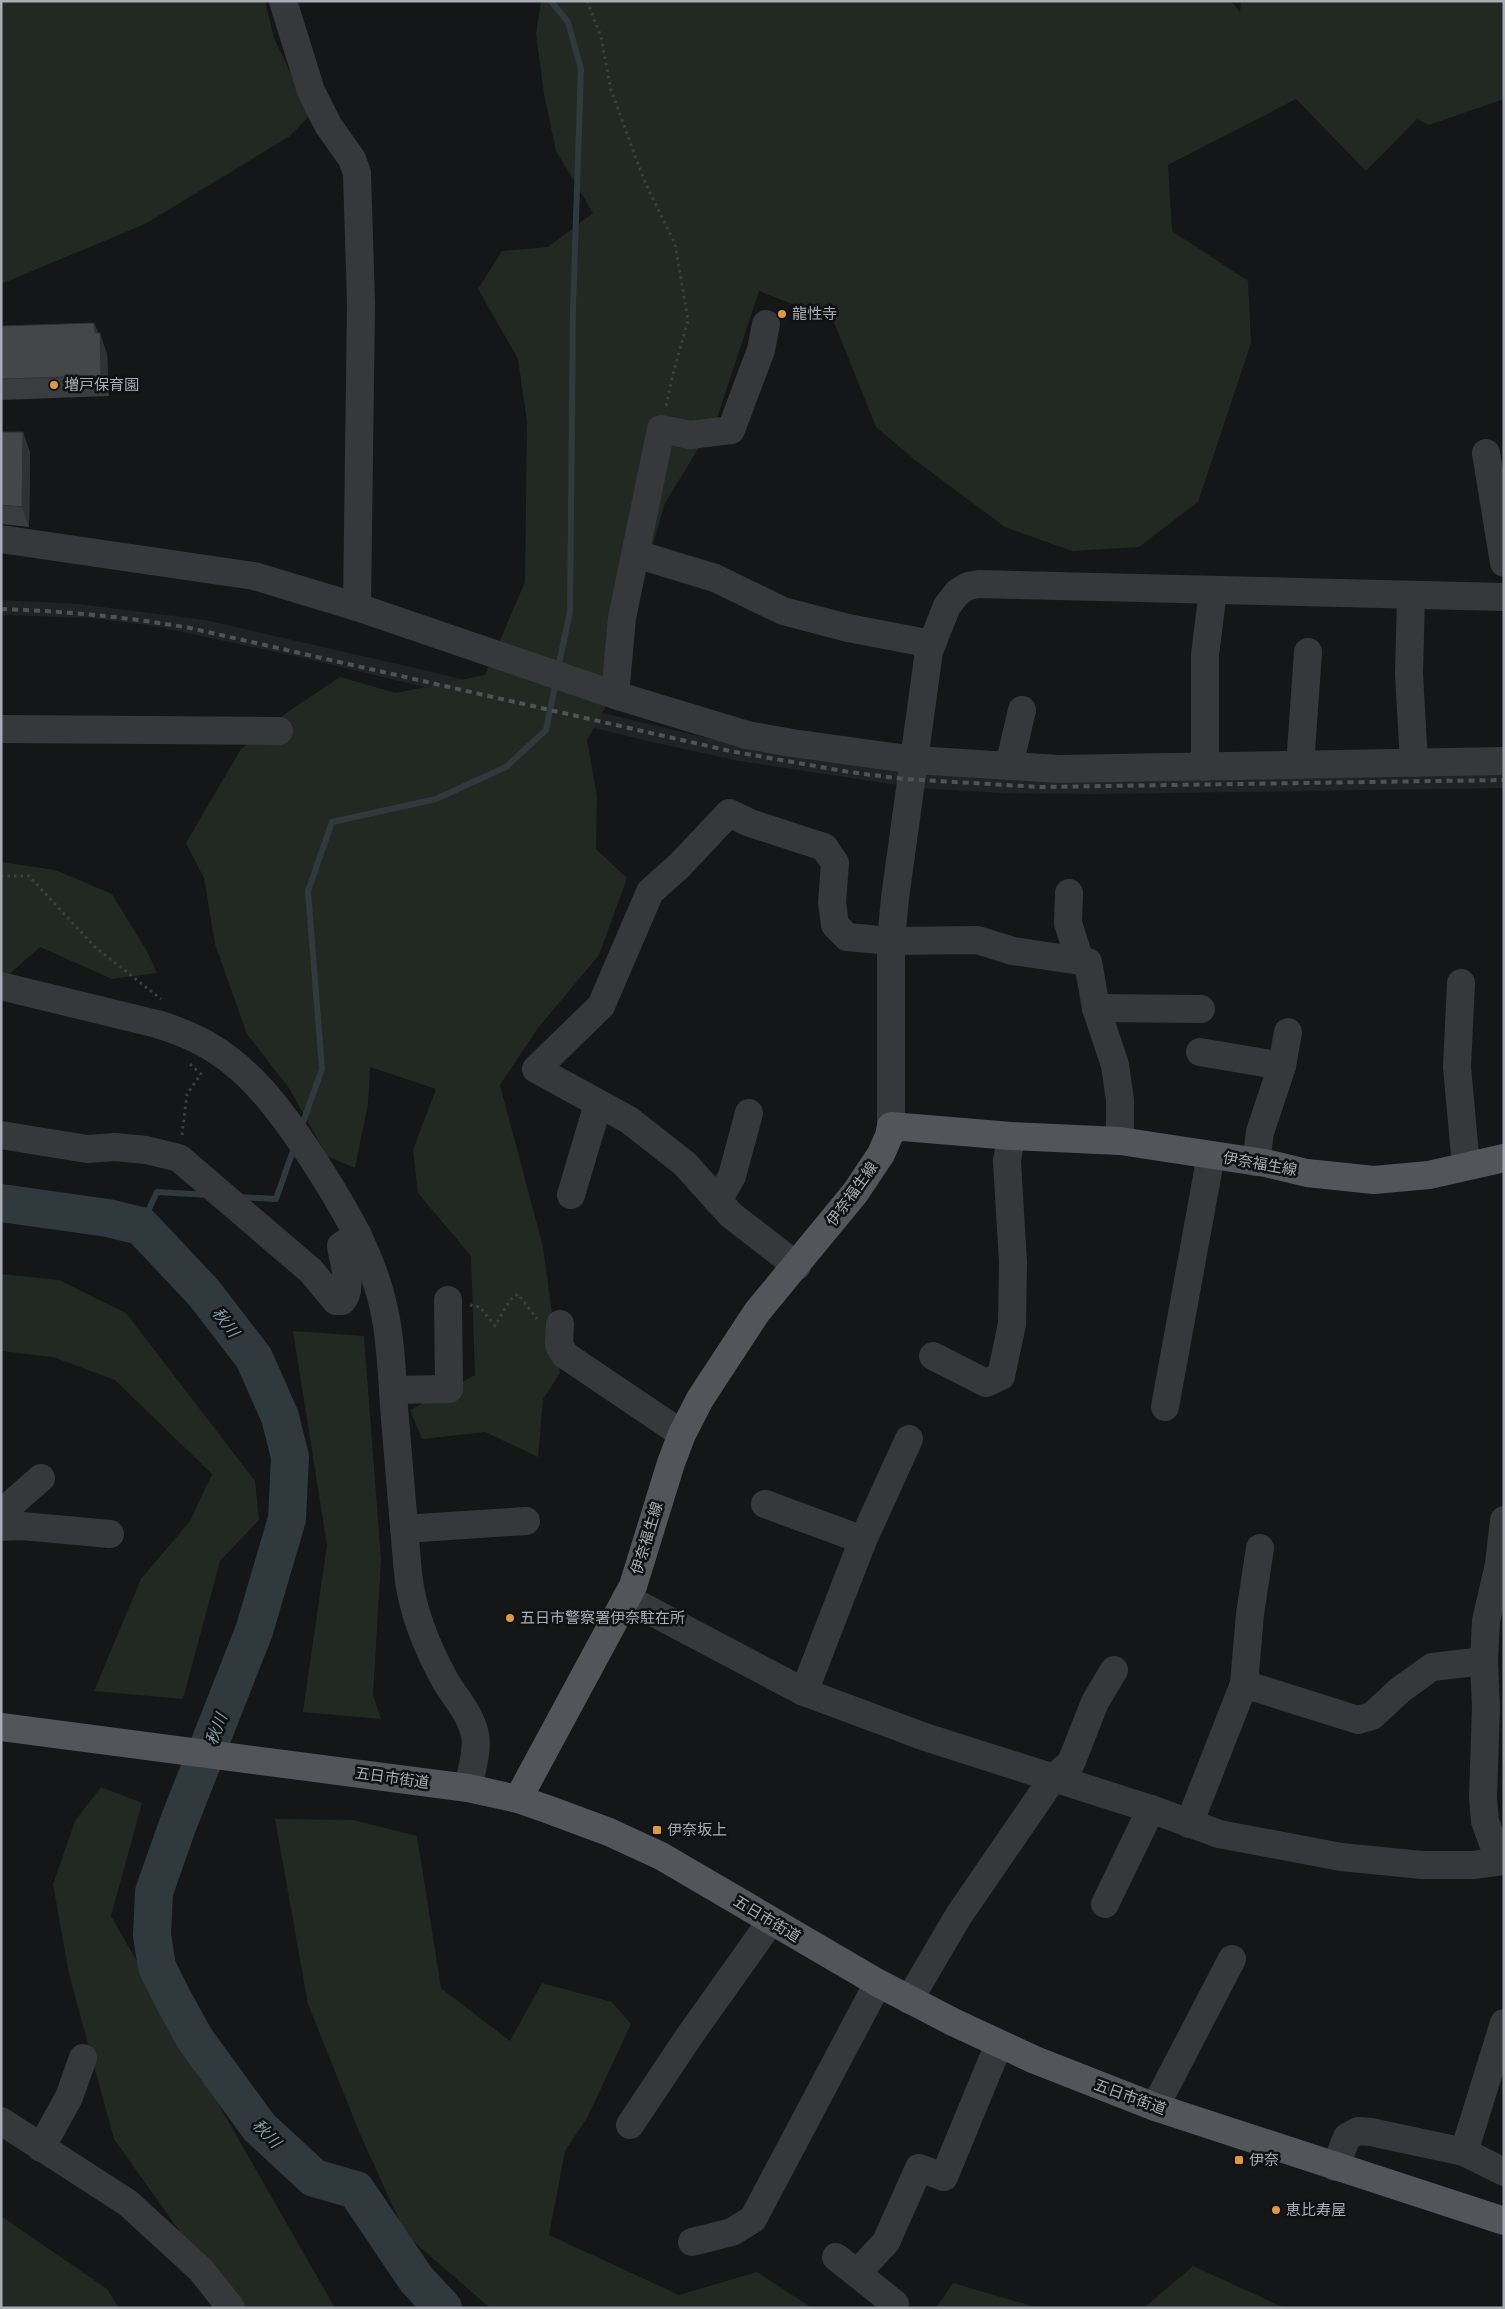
<svg xmlns="http://www.w3.org/2000/svg" width="1505" height="2309" font-family="'Asap Condensed','Noto Sans JP',sans-serif">
  <style>
    .built { fill: #212224 }
    .green { fill: #222922 }
    .water { fill: #30393e }
    .lines { fill: none; stroke-linecap: round; stroke-linejoin: round }
    .stream { stroke: #30393e; stroke-width: 6 }
    .river { stroke: #30393e; stroke-width: 38 }
    .path { stroke: #3d3f42; stroke-width: 3; stroke-dasharray: 2.5 4; stroke-linecap: butt }
    .minor { stroke: #37383b; stroke-width: 28 }
    .major { stroke: #53555a; stroke-width: 28 }
    .rail { stroke: #505256; stroke-width: 4; stroke-dasharray: 6 5; stroke-linecap: butt }
    .wall { fill: #3a3c40 }
    .shaded-wall { fill: #303134 }
    .building { fill: #44464a; stroke: #303134 }
    .poi-dot { fill: #df9946; stroke: #101112; stroke-width: 2 }
    .labels { text-anchor: middle; stroke-width: 5; stroke-linejoin: round; paint-order: stroke }
    .poi-label { font-size: 15px; fill: #a9aeb6; stroke: #101112; text-anchor: start }
    .street-label { font-size: 15px; fill: #a9aeb6; stroke: #101112 }
    .water-label { font-size: 16px; font-style: italic; fill: #839fad; stroke: #101112 }
  </style>
  <rect width="100%" height="100%" fill="#151617"/>
  <g class="built">
    <polygon points="1,600 79,604 205,620 415,668 736,745 904,770 904,786 739,761 652,742 308,659 155,626 91,618 1,615"/>
    <polygon points="1504,771 1504,788 1094,794 1001,793 918,788 920,772"/>
  </g>
  <g class="green">
    <polygon points="1,1 265,1 274,38 310,115 290,136 145,224 1,284"/>
    <polygon points="541,1 1231,1 1240,12 1241,1 1504,1 1504,99 1429,125 1417,119 1366,171 1296,99 1168,165 1172,231 1248,281 1251,343 1198,502 1139,547 1072,551 1005,527 915,460 876,427 833,320 759,291 717,418 665,503 606,706 587,740 597,796 596,849 627,878 599,955 538,1028 500,1085 543,1247 560,1373 543,1399 538,1457 485,1432 422,1439 410,1410 475,1375 471,1256 418,1193 413,1150 436,1089 370,1067 368,1104 355,1168 327,1156 289,1088 247,1034 215,944 204,878 186,843 241,749 289,711 340,677 396,693 485,675 525,582 527,422 518,359 478,289 502,251 548,247 593,213 556,151 544,94 536,34"/>
    <polygon points="1,862 55,870 112,894 148,953 157,973 112,979 40,947 7,976 1,974"/>
    <polygon points="1,1274 59,1280 126,1313 255,1481 259,1520 220,1561 183,1699 94,1691 141,1579 190,1521 212,1474 115,1380 53,1357 1,1351"/>
    <polygon points="293,1331 364,1336 381,1559 373,1695 381,1719 303,1712 327,1545"/>
    <polygon points="101,1787 142,1803 111,1916 335,2308 246,2308 186,2240 114,2139 69,1974 53,1884 75,1821"/>
    <polygon points="275,1819 353,1820 417,1836 441,1988 510,2041 542,1983 612,2002 631,2024 588,2116 565,2151 549,2235 679,2295 757,2272 812,2308 490,2308 406,2235 360,2134 308,2004"/>
    <polygon points="1,2216 107,2289 119,2308 1,2308"/>
    <polygon points="1193,2266 1285,2308 1144,2308"/>
    <polygon points="953,2283 1039,2308 936,2308"/>
  </g>
  <polygon class="water" points="1,1199 91,1216 1,1213"/>
  <g class="lines">
    <g class="stream">
      <polyline points="551,1 568,22 581,69 573,309 570,612 558,668"/>
      <polyline points="301,1128 322,1069 308,891 332,822 436,799 506,767 546,730 556,681"/>
      <polyline points="239,1197 276,1199 295,1145"/>
      <polyline points="141,1226 157,1192 209,1195"/>
    </g>
    <polyline class="river" points="1,1203 108,1218 141,1226 204,1293 254,1358 280,1417 290,1457 287,1519 254,1631 178,1824 154,1892 152,1935 157,1967 174,2001 195,2039 259,2127 314,2178 356,2190 416,2279 443,2308"/>
    <g class="path">
      <polyline points="587,1 601,37 611,90 644,180 675,244 688,320 673,374 666,406"/>
      <polyline points="1,876 29,876 95,947 161,999"/>
      <polyline points="182,1135 187,1094 201,1074 190,1064"/>
      <polyline points="470,1305 480,1307 495,1326 510,1300 518,1294 537,1319"/>
    </g>
    <g class="minor">
      <polyline points="283,1 311,91 328,125 352,159 357,173 361,303 357,607"/>
      <polyline points="1486,453 1504,563"/>
      <polyline points="1,539 254,576 357,607 615,695 747,735 792,743 915,760 1059,769 1504,761"/>
      <polyline points="636,554 715,578 783,611 848,628 932,644"/>
      <polyline points="1411,596 1409,674 1414,763"/>
      <polyline points="615,695 622,618 661,429 690,435 731,430 761,350 766,324"/>
      <polyline points="1,729 279,731"/>
      <polyline points="1300,765 1308,652"/>
      <polyline points="1009,766 1022,710"/>
      <polyline points="1205,767 1205,655 1213,590"/>
      <polyline points="1069,893 1068,923 1080,961 1088,962 1096,1008 1115,1065 1120,1100 1120,1141"/>
      <polyline points="1461,983 1457,1067 1466,1166"/>
      <path d="M1 986 157 1024C184 1032 209 1043 231 1061 264 1087 288 1122 311 1156 342 1204 372 1253 384 1309 391 1341 392 1375 394 1407 399 1463 403 1518 408 1573 412 1612 427 1648 446 1682 456 1699 471 1714 475 1735 478 1752 471 1772 468 1788"/>
      <polyline points="1096,1008 1201,1009"/>
      <polyline points="1200,1052 1282,1066"/>
      <polyline points="891,1126 891,941 895,898 929,651 947,606 958,592 968,586 979,584 1504,597"/>
      <path d="M1 1135 87 1149 115 1147 146 1150 179 1158 311 1271 336 1301H342C354 1288 343 1263 341 1246L358 1235"/>
      <polyline points="1256,1162 1260,1132 1282,1066 1288,1032"/>
      <polyline points="571,1195 598,1104"/>
      <polyline points="718,1201 732,1176 749,1113"/>
      <polyline points="797,1266 731,1215 685,1164 629,1120 536,1069 601,1006 650,892 680,865 729,813 750,823 824,847 835,863 832,902 835,925 847,937 891,941 977,940 1013,951 1080,961"/>
      <polyline points="560,1324 559,1345 565,1355 682,1434"/>
      <polyline points="933,1356 986,1383 1001,1376 1012,1324 1013,1263 1007,1161 1011,1136"/>
      <polyline points="393,1390 449,1389 448,1300"/>
      <polyline points="1165,1407 1211,1155"/>
      <polyline points="765,1504 863,1540"/>
      <polyline points="1,1513 41,1478"/>
      <polyline points="1,1527 22,1526 110,1534"/>
      <polyline points="404,1529 526,1521"/>
      <polyline points="626,1598 804,1692 925,1737 1151,1809 1219,1834 1341,1857 1422,1865 1473,1865 1504,1861"/>
      <polyline points="1244,1684 1358,1720 1372,1716 1400,1690 1432,1667 1484,1661"/>
      <polyline points="804,1692 863,1540 909,1439"/>
      <polyline points="1189,1824 1244,1684 1250,1614 1260,1548"/>
      <polyline points="1499,1860 1485,1821 1483,1798 1486,1707 1484,1661 1486,1621 1499,1564 1504,1520"/>
      <polyline points="1105,1904 1151,1809"/>
      <polyline points="909,2000 959,1915 1053,1778 1071,1763 1095,1702 1114,1670"/>
      <polyline points="1155,2107 1232,1959"/>
      <polyline points="1,2121 128,2203 201,2270 231,2308"/>
      <polyline points="630,2125 690,2035 771,1921"/>
      <polyline points="41,2148 69,2097 83,2058"/>
      <polyline points="1464,2152 1504,2023"/>
      <polyline points="1335,2167 1347,2137 1358,2131 1371,2132 1464,2152 1504,2172"/>
      <polyline points="692,2242 732,2232 753,2219 878,1983"/>
      <polyline points="836,2257 895,2304"/>
      <polyline points="857,2273 886,2242 919,2168 944,2177 999,2044"/>
    </g>
    <g class="major">
      <polyline points="1,1727 468,1788 518,1799 547,1809 609,1832 661,1856 878,1983 953,2022 1035,2060 1155,2107 1504,2221"/>
      <polyline points="518,1799 633,1586 671,1463 682,1434 700,1399 757,1312 855,1193 881,1154 889,1136 891,1126 1011,1136 1120,1141 1265,1163 1307,1173 1374,1180 1429,1175 1504,1158"/>
    </g>
    <path class="rail" d="M1 609C65 611 127 617 190 628L730 751 849 772 904 779 1040 787 1504 780"/>
  </g>
  <g class="wall">
    <polygon points="94,323 107,354 109,396 1,400 1,329"/>
    <polygon points="1,432 23,432 30,453 29,527 1,524"/>
  </g>
  <g class="shaded-wall">
    <polygon points="94,323 100,338 100,333 107,354 109,396 101,376 95,333"/>
    <polygon points="23,432 30,453 29,527 22,507"/>
  </g>
  <g class="building">
    <polygon points="94,323 95,333 100,333 101,376 1,379 1,329 3,326"/>
    <polygon points="1,432 23,432 22,507 1,505"/>
  </g>
  <g class="poi-dot">
    <circle cx="782" cy="314" r="5"/>
    <circle cx="54" cy="385" r="5"/>
    <circle cx="510" cy="1618" r="5"/>
    <rect x="652" y="1825" width="10" height="10" rx="2.5"/>
    <rect x="1234" y="2155" width="10" height="10" rx="2.5"/>
    <circle cx="1276" cy="2210" r="5"/>
  </g>
  <g class="labels">
    <g class="poi-label">
      <text x="792" y="319">龍性寺</text>
      <text x="64" y="390">増戸保育園</text>
      <text x="520" y="1623">五日市警察署伊奈駐在所</text>
      <text x="667" y="1835">伊奈坂上</text>
      <text x="1249" y="2165">伊奈</text>
      <text x="1286" y="2215">恵比寿屋</text>
    </g>
    <g class="street-label">
      <text transform="translate(1260 1164) rotate(10)" y="5">伊奈福生線</text>
      <text transform="translate(852 1194) rotate(-54)" y="5">伊奈福生線</text>
      <text transform="translate(647 1538) rotate(-73)" y="5">伊奈福生線</text>
      <text transform="translate(392 1778) rotate(8)" y="5">五日市街道</text>
      <text transform="translate(767 1919) rotate(31)" y="5">五日市街道</text>
      <text transform="translate(1130 2097) rotate(20)" y="5">五日市街道</text>
    </g>
    <g class="water-label">
      <text transform="translate(226 1322) rotate(53)" y="6">秋川</text>
      <text transform="translate(216 1729) rotate(-69)" y="6">秋川</text>
      <text transform="translate(267 2133) rotate(46)" y="6">秋川</text>
    </g>
  </g>
  <rect width="1505" height="2309" fill="none" stroke="#a9aeb6" stroke-width="5"/>
</svg>
